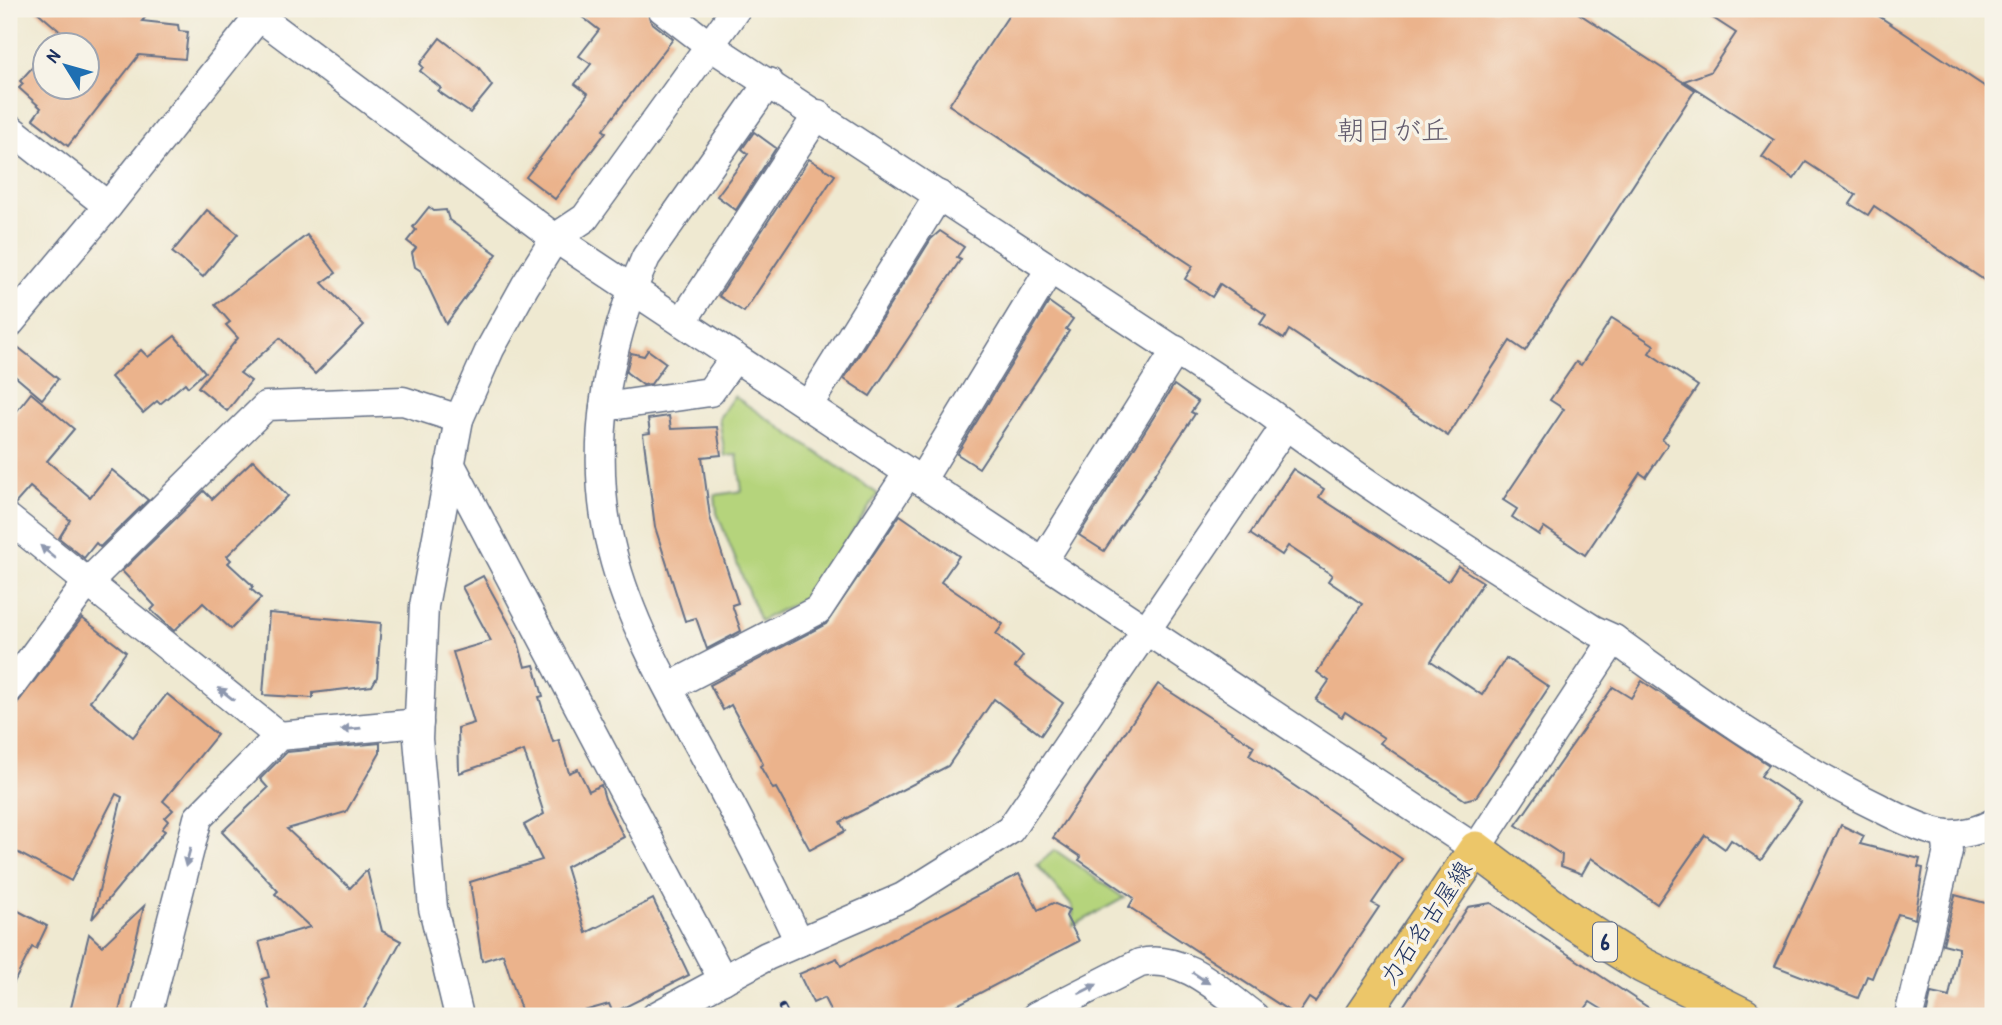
<svg xmlns="http://www.w3.org/2000/svg" width="2002" height="1025" font-family="'Patrick Hand','Klee One',sans-serif">
  <style>
    .green { fill: #b5d47c; stroke: #68826d; stroke-width: 2 }
    .building { fill: #ebb38c }
    .lines { fill: none; stroke-linecap: round; stroke-linejoin: round }
    .minor-casing { stroke: #657086; stroke-width: 31 }
    .major-casing { stroke: #657086; stroke-width: 38 }
    .minor { stroke: #fff; stroke-width: 28 }
    .major { stroke: #ecc669; stroke-width: 35 }
    .rail-casing { stroke: #1b2f5e; stroke-width: 8 }
    .rail { stroke: #f7f3e8; stroke-width: 5; stroke-dasharray: 16; stroke-linecap: butt }
    .oneway { fill: #8d97ae }
    .labels { text-anchor: middle; stroke-width: 7; stroke-linejoin: round; paint-order: stroke }
    .shield { fill: #f7f3e8; stroke: #5d6a87; stroke-width: 2 }
    .shield-label { font-size: 23px; font-weight: bold; fill: #1b2f5e }
    .street-label { font-size: 24px; fill: #1b2f5e; stroke: #f7f3e8 }
    .quarter-label { font-size: 28px; fill: #645d6e; stroke: #f7f3e8 }
  </style>
  <rect width="100%" height="100%" fill="#f7f3e8"/>
  <filter id="ink" filterUnits="userSpaceOnUse"><feTurbulence type="fractalNoise" baseFrequency=".0143" numOctaves="2"/><feDisplacementMap in="SourceGraphic" scale="14" xChannelSelector="R" yChannelSelector="G"/><feConvolveMatrix kernelMatrix="1 2 1 2 8 2 1 2 1" color-interpolation-filters="sRGB"/></filter>
  <filter id="wash" filterUnits="userSpaceOnUse"><feTurbulence type="fractalNoise" baseFrequency=".00686" numOctaves="4" result="noise"/><feDisplacementMap in="SourceGraphic" scale="28" xChannelSelector="R" yChannelSelector="G"/><feGaussianBlur stdDeviation="1.57" result="paint"/><feColorMatrix in="noise" values="0 0 0 0 0 0 0 0 0 0 0 0 0 0 0 0 0 1.4 0 .05"/><feComposite in="paint" operator="in"/></filter>
  <g filter="url(#wash)">
    <rect width="100%" height="100%" fill="#efe9d1"/>
    <g class="green">
      <polygon points="734,396 878,494 809,596 760,621 717,513 715,495 742,491 737,455 725,456 719,418"/>
      <polygon points="1055,850 1124,898 1073,926 1073,907 1037,865"/>
    </g>
    <g id="blocks">
      <g class="building">
        <polygon points="34,9 152,9 142,21 178,25 179,31 188,32 185,59 139,55 68,146 33,119 41,108 19,88 23,84 20,81 46,52 46,88 88,88 88,46 51,46 62,33"/>
        <polygon points="572,9 646,9 651,22 673,39 603,130 606,132 555,199 526,177 588,94 575,84 591,64 579,56 599,30"/>
        <polygon points="1013,9 1572,9 1695,90 1525,351 1510,341 1448,436 1289,330 1284,339 1260,324 1266,315 1220,284 1212,297 1185,279 1193,266 949,105"/>
        <polygon points="1699,9 1868,9 1993,92 1993,286 1874,206 1868,215 1850,204 1856,195 1806,162 1794,179 1762,157 1774,140 1684,81 1710,72 1736,33"/>
        <polygon points="440,38 479,68 492,86 470,113 438,91 441,88 420,71 423,67 420,64"/>
        <polygon points="754,132 776,148 736,210 717,196 748,154 742,149"/>
        <polygon points="809,159 835,175 744,312 719,296"/>
        <polygon points="429,207 434,211 446,210 449,220 497,254 446,324 421,271 415,267 412,253 416,248 407,241 416,230 413,227"/>
        <polygon points="207,210 238,234 203,277 172,252"/>
        <polygon points="940,231 964,247 957,257 961,259 870,396 844,379 931,239"/>
        <polygon points="307,235 336,273 322,283 364,325 315,374 280,338 240,373 251,381 227,411 198,387 238,338 226,325 230,322 215,305"/>
        <polygon points="1049,302 1073,319 1066,329 1069,331 979,468 957,454"/>
        <polygon points="1612,318 1654,345 1649,353 1698,386 1662,440 1668,444 1646,477 1640,473 1585,555 1544,527 1539,535 1512,517 1517,509 1503,500 1564,409 1550,400 1576,362 1581,365"/>
        <polygon points="175,336 205,372 188,387 185,383 160,404 157,401 143,413 111,377 141,350 148,357"/>
        <polygon points="19,348 58,379 42,399 9,371 9,360"/>
        <polygon points="648,350 666,363 651,384 643,385 626,372 631,353 644,356"/>
        <polygon points="1174,385 1198,402 1191,412 1195,414 1104,551 1079,535"/>
        <polygon points="31,393 74,429 47,461 90,497 112,470 148,500 100,547 96,543 84,558 59,538 70,520 30,487 15,504 9,503 9,421"/>
        <polygon points="669,416 671,429 717,427 721,455 702,457 710,517 738,603 732,605 741,631 707,649 696,618 685,621 655,527 643,434 650,433 648,419"/>
        <polygon points="253,460 288,496 227,556 231,560 228,563 253,586 251,589 261,598 231,629 203,603 174,631 151,610 155,606 122,571 204,491 212,499"/>
        <polygon points="1293,469 1324,489 1319,497 1448,581 1458,566 1483,582 1431,661 1482,695 1506,658 1549,687 1476,797 1465,800 1380,743 1384,738 1345,712 1342,717 1316,700 1329,681 1317,672 1362,604 1328,581 1332,575 1288,546 1282,555 1250,534"/>
        <polygon points="900,515 959,556 941,582 1003,624 996,634 1023,656 1015,667 1063,703 1041,735 994,699 948,766 840,822 845,831 810,850 776,788 773,789 760,766 763,764 731,705 723,710 710,685 826,624"/>
        <polygon points="483,576 517,638 525,667 534,665 543,696 539,697 553,742 559,740 569,773 578,769 589,791 601,785 605,799 624,837 566,867 586,933 653,899 689,975 613,1013 609,1004 566,1016 523,1016 503,954 482,961 470,882 542,860 524,825 544,814 524,751 459,773 458,728 474,723 453,652 491,641 462,587"/>
        <polygon points="269,613 381,623 377,677 372,686 313,693 313,698 263,695"/>
        <polygon points="82,618 126,652 90,701 133,737 167,694 217,735 163,801 173,810 165,818 168,821 162,829 165,831 92,919 122,797 116,794 71,881 9,848 9,714"/>
        <polygon points="1642,681 1769,765 1761,776 1801,802 1761,860 1731,840 1725,849 1705,835 1657,904 1591,858 1582,874 1561,866 1562,855 1516,825 1613,687 1631,698"/>
        <polygon points="1158,684 1254,746 1249,755 1402,859 1372,903 1379,907 1315,1002 1309,998 1297,1016 1129,907 1134,898 1079,860 1081,857 1053,838"/>
        <polygon points="380,743 380,753 346,812 287,829 350,888 367,870 382,931 401,941 360,1016 272,1016 262,979 269,977 259,942 310,927 275,894 278,891 222,832 268,788 260,779 287,752"/>
        <polygon points="1841,825 1864,836 1860,844 1920,859 1918,867 1923,868 1915,919 1898,914 1872,978 1867,976 1858,998 1775,966"/>
        <polygon points="1019,874 1038,910 1053,903 1069,910 1066,916 1079,941 936,1016 833,1016 824,998 813,1003 799,974 837,958 841,966"/>
        <polygon points="1955,895 1993,905 1993,1016 1926,1016 1931,993 1949,997 1959,948 1943,944"/>
        <polygon points="1491,903 1661,1016 1613,1016 1590,1002 1580,1016 1397,1016 1468,907"/>
        <polygon points="9,906 47,926 36,949 32,947 9,992"/>
        <polygon points="144,906 118,1016 69,1016 89,934 102,946"/>
      </g>
    </g>
  </g>
  <g filter="url(#ink)">
    <use href="#blocks" fill-opacity="0" stroke="#657086" stroke-width="2"/>
    <g class="lines">
      <g class="minor-casing">
        <g id="minor">
          <polyline points="249,9 555,238 1476,849 1614,639"/>
          <path d="M662 9 709 45 1267 411C1372 490 1482 560 1594 630L1614 639C1699 701 1783 761 1878 807 1895 816 1928 832 1947 834 1962 835 1981 830 1993 823"/>
          <path d="M769 82 646 257C606 347 587 454 612 551 629 620 667 687 701 749 735 812 769 876 799 942"/>
          <polyline points="9,128 108,206"/>
          <polyline points="682,322 818,114"/>
          <polyline points="9,324 108,206 265,9"/>
          <polyline points="808,406 939,195"/>
          <polyline points="604,407 710,392 735,357"/>
          <polyline points="450,463 723,980"/>
          <polyline points="921,481 1050,269"/>
          <polyline points="9,519 279,736"/>
          <polyline points="1043,561 1176,350"/>
          <polyline points="669,687 818,610 908,473"/>
          <polyline points="9,689 87,583 266,406 403,401 459,419"/>
          <polyline points="147,1016 198,818 279,736 419,723"/>
          <polyline points="459,1016 433,908 418,739 424,606 459,419 490,349 525,286 555,238 585,218 736,9"/>
          <polyline points="656,1016 767,956 903,897 1010,830 1286,425"/>
          <path d="M1036 1016 1140 963C1184 953 1221 992 1254 1016"/>
          <polyline points="1909,1016 1948,851 1946,834"/>
        </g>
      </g>
      <g class="major-casing">
        <polyline id="major" points="1362,1016 1476,849 1572,921 1642,965 1744,1016"/>
      </g>
      <use href="#minor" class="minor"/>
      <use href="#major" class="major"/>
      <g class="rail-casing">
        <g id="rail">
          <polyline points="782,1008 786,1016"/>
          <polyline points="769,1015 769,1016"/>
        </g>
      </g>
      <use href="#rail" class="rail"/>
    </g>
    <defs><path id="oneway-solid" d="M-6-.8H1V-3.2L6.5 0L1 3.2V.8H-6Z" transform="scale(1.75)"/></defs>
    <g class="oneway">
      <use href="#oneway-solid" transform="translate(48 552) rotate(-141)"/>
      <use href="#oneway-solid" transform="translate(226 694) rotate(-142)"/>
      <use href="#oneway-solid" transform="translate(351 729) rotate(175)"/>
      <use href="#oneway-solid" transform="translate(188 857) rotate(105)"/>
      <use href="#oneway-solid" transform="translate(1201 978) rotate(33)"/>
      <use href="#oneway-solid" transform="translate(1088 989) rotate(-27)"/>
    </g>
  </g>
  <g class="labels">
    <rect class="shield" x="1593" y="922.5" width="24" height="39" rx="5"/>
    <g class="shield-label">
      <text x="1605" y="950">6</text>
    </g>
    <g class="street-label">
      <text transform="translate(1426 923) rotate(-56)" y="8">力石名古屋線</text>
    </g>
    <g class="quarter-label">
      <text x="1393" y="140">朝日が丘</text>
    </g>
  </g>
  <rect width="2002" height="1025" fill="none" stroke="#f7f3e8" stroke-width="35"/>
  <g transform="translate(66 66) rotate(307)"><circle r="33" fill="#f7f3e8" stroke="#9fa5b1" stroke-width="2"/>
  <path d="M0-5L12 26L0 18L-12 26Z" fill="#1f6fb2"/>
  <text y="-10" font-size="19" font-weight="bold" text-anchor="middle" fill="#1b2f5e">N</text>
  </g>
</svg>
